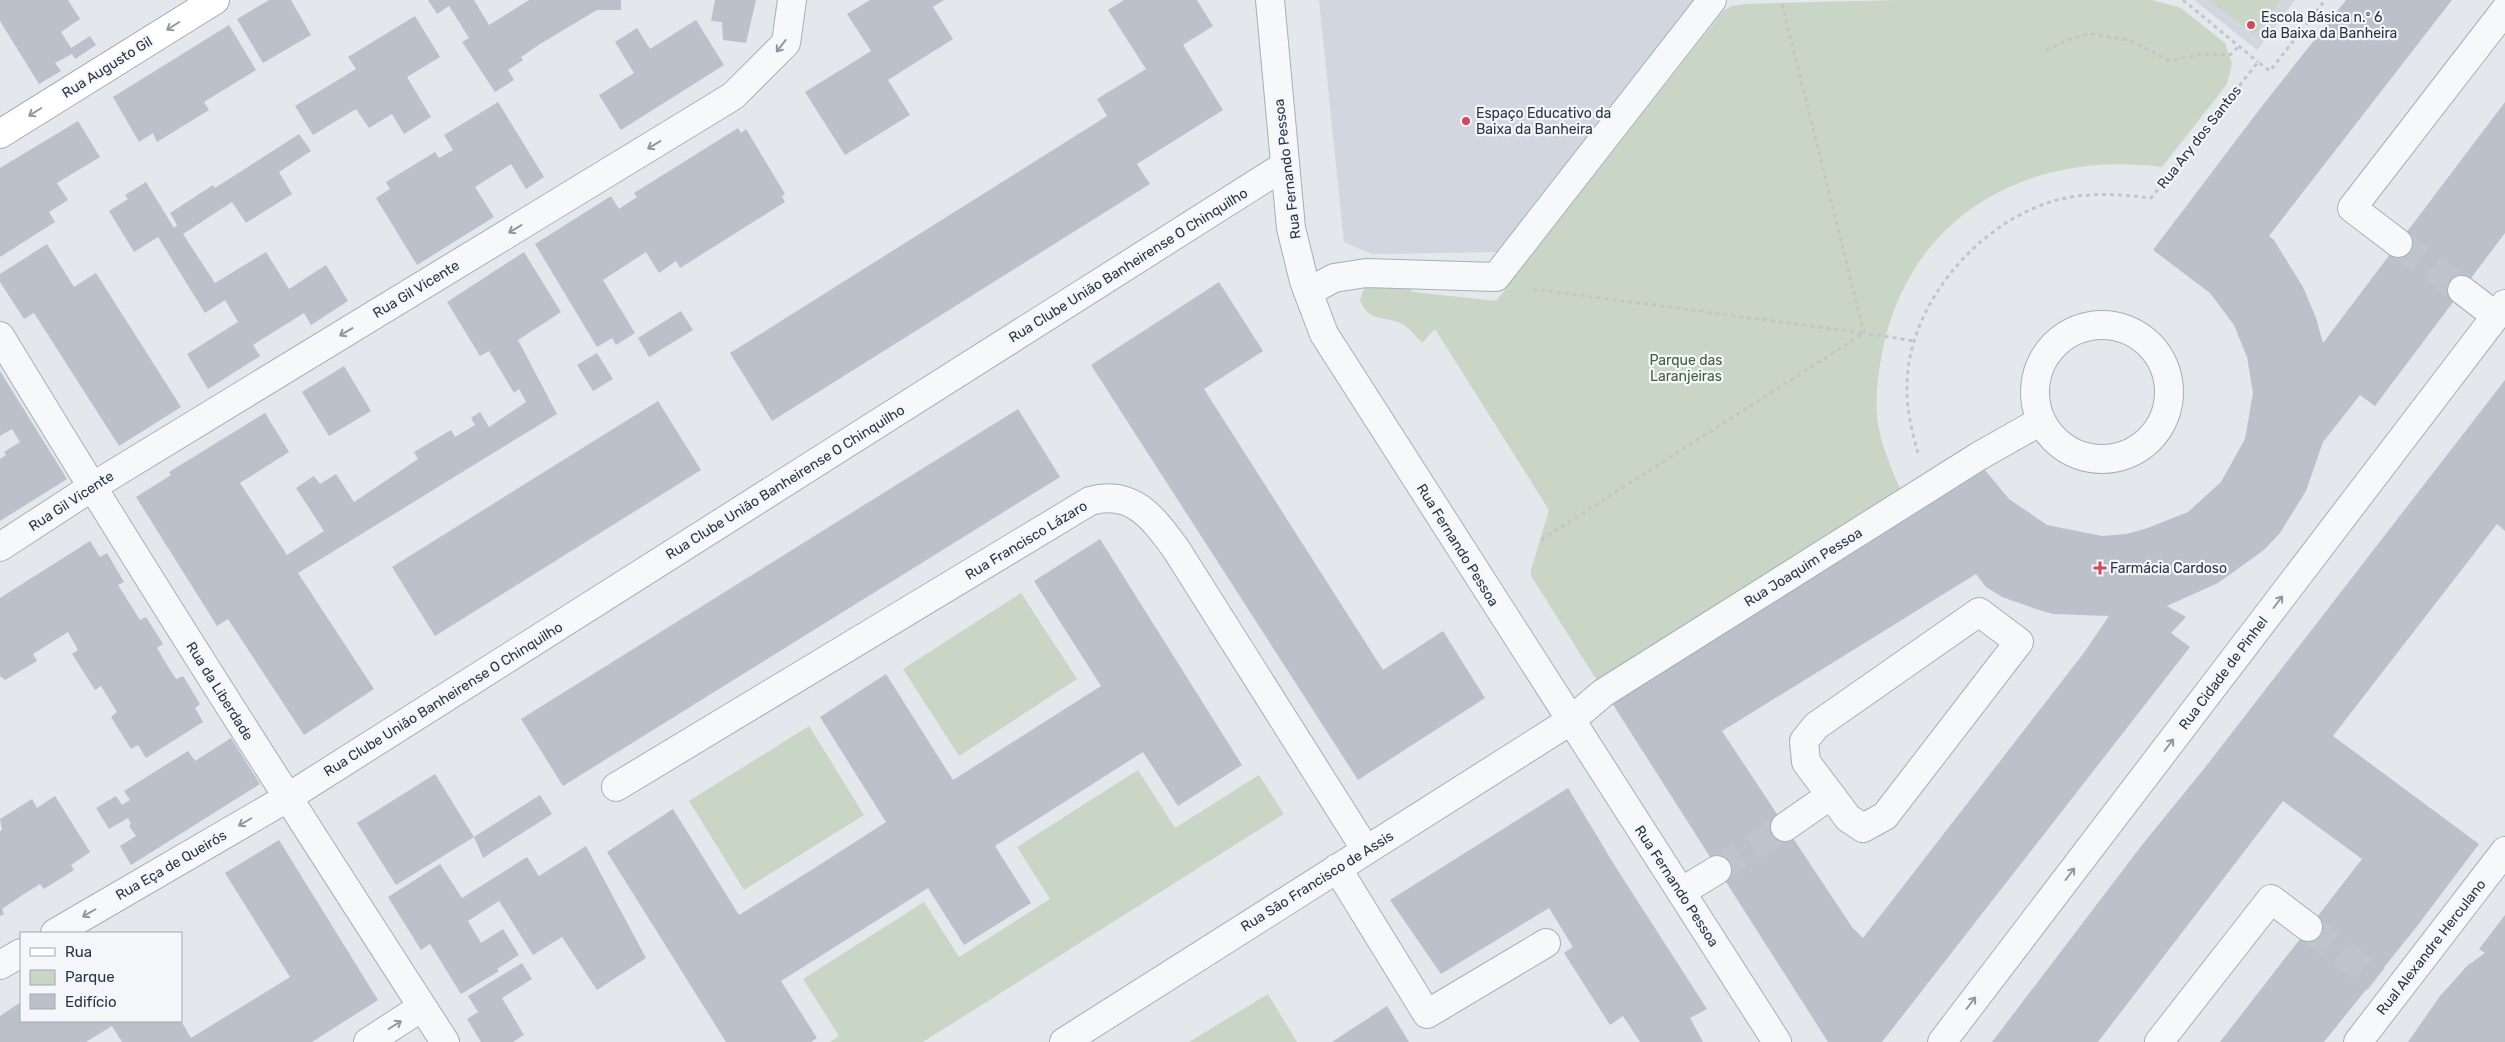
<svg xmlns="http://www.w3.org/2000/svg" width="2505" height="1042" font-family="Rubik,sans-serif">
  <style>
    .built { fill: #d2d6de }
    .green { fill: #c9d6c5 }
    .building { fill: #bbc0ca; fill-rule: evenodd }
    .lines { fill: none; stroke-linecap: round; stroke-linejoin: round }
    .minor-tunnel { stroke: #bfc3cb; stroke-width: 28; stroke-dasharray: 28 14; stroke-linecap: butt }
    .minor-casing { stroke: #a9aeb7; stroke-width: 30 }
    .major-casing { stroke: #a3abb8; stroke-width: 30 }
    .path { stroke: #c2c5cb; stroke-width: 3; stroke-dasharray: 4 4; stroke-linecap: butt }
    .minor { stroke: #f7f8fa; stroke-width: 28 }
    .major { stroke: #fff; stroke-width: 28 }
    .oneway { stroke: #959aa2 }
    .oneway2 { stroke: #9196a0 }
    .poi-dot { fill: #d1495b; stroke: #f4f6f9; stroke-width: 2 }
    .labels { text-anchor: middle; stroke-width: 4.5; stroke-linejoin: round; paint-order: stroke }
    .poi-label { font-size: 14px; fill: #2b3445; stroke: #f4f6f9; text-anchor: start }
    .street-label { font-size: 14px; fill: #2b3445; stroke: #f4f6f9 }
    .park-label { font-size: 14px; fill: #3f6138; stroke: #f4f6f9 }
  </style>
  <rect width="100%" height="100%" fill="#e4e7ec"/>
  <g class="built">
    <polygon points="1319,0 1695,0 1499,252 1372,254 1344,242"/>
    <polygon points="2194,0 2295,0 2257,50"/>
  </g>
  <g class="green">
    <path d="M1897 0H2152L2181 8 2225 43 2232 64 2227 84 2162 167C2031 150 1912 212 1883 348 1878 374 1873 407 1880 434 1885 454 1893 472 1901 491L1598 682 1531 576V570L1549 510 1435 329 1422 343C1415 335 1408 326 1398 322 1380 316 1368 321 1360 300L1365 286 1405 285 1413 292 1496 301 1724 10 1732 6 1744 4Z"/>
    <polygon points="2209,0 2280,0 2254,35"/>
    <polygon points="1021,593 1077,679 959,756 903,669"/>
    <polygon points="809,726 864,815 744,890 689,801"/>
    <polygon points="1138,770 1175,828 1259,775 1284,814 923,1042 830,1042 839,1036 803,979 924,902 959,957 1050,899 1017,847"/>
    <polygon points="1268,994 1297,1042 1189,1042"/>
  </g>
  <g class="building">
    <polygon points="0,0 68,0 80,19 61,32 71,48 90,36 96,45 75,59 72,54 55,63 61,71 39,84 0,21"/>
    <polygon points="269,0 291,0 311,35 263,63 237,19"/>
    <polygon points="428,0 474,0 489,25 529,0 621,0 621,10 597,10 540,44 521,57 523,60 508,70 514,80 495,92 462,42 469,38 449,6 437,14"/>
    <polygon points="715,0 756,0 746,43 723,40 722,22 711,21"/>
    <polygon points="870,0 944,0 933,7 953,39 888,80 910,115 845,155 805,92 871,51 847,14"/>
    <polygon points="1124,0 1197,0 1213,26 1183,45 1223,110 1137,164 1150,184 772,421 730,353 1107,116 1097,99 1146,69 1108,10"/>
    <path d="M2346 0H2452L2269 236 2274 240 2304 289 2316 318 2323 343 2505 102V233L2375 406 2360 395 2323 442 2306 491 2280 533 2264 550 2218 583 2167 606 2186 617 2171 633 2190 647 1882 1042H1828L1612 703 1985 470 2009 499 2047 525 2102 536 2126 534 2145 529 2188 512 2221 482 2245 439 2253 393 2247 357 2234 325 2210 293 2153 250 2259 110ZM1976 574 1986 587 2002 597 2039 610 2053 614 2109 616 2083 654 1863 938 1852 927 1722 731Z"/>
    <polygon points="415,16 440,57 407,77 431,117 404,134 392,114 369,128 356,109 313,135 295,106 356,69 348,57"/>
    <polygon points="696,20 724,65 621,130 599,95 634,73 615,42 637,28 650,49"/>
    <polygon points="229,25 256,70 204,102 209,110 157,142 153,133 139,142 113,97"/>
    <polygon points="498,102 544,177 526,189 511,164 475,187 494,217 417,265 376,198 390,189 386,182 435,152 439,158 453,150 444,135"/>
    <polygon points="78,121 100,157 57,183 68,200 49,212 55,222 0,257 0,168"/>
    <polygon points="738,128 741,133 746,129 785,194 782,196 785,202 680,268 676,261 659,273 646,252 603,280 635,333 616,345 612,338 597,347 535,244 611,196 619,209 637,197 634,193"/>
    <polygon points="299,134 311,151 279,172 292,194 246,223 232,202 183,234 215,283 266,252 289,289 326,265 348,301 311,325 304,313 253,345 260,356 208,389 187,354 238,322 225,300 205,313 158,237 134,252 109,211 128,199 125,195 146,182 174,228 177,225 170,213 213,185 215,188"/>
    <polygon points="47,244 74,287 96,273 181,407 119,446 34,313 24,319 0,282 0,274"/>
    <polygon points="524,252 561,312 518,340 557,414 298,573 374,689 304,735 228,619 217,626 136,497 171,475 169,472 265,413 289,452 240,483 287,555 324,531 296,488 314,476 320,484 336,474 354,502 418,459 414,452 451,430 455,437 475,425 471,418 480,412 489,427 526,402 519,389 514,393 489,351 480,356 447,302"/>
    <polygon points="1219,282 1263,351 1204,389 1383,670 1443,631 1485,698 1358,780 1091,365"/>
    <polygon points="681,311 693,330 649,357 638,338"/>
    <polygon points="597,353 613,379 593,391 577,365"/>
    <polygon points="344,366 371,411 329,436 302,392"/>
    <polygon points="0,371 67,479 0,521 0,459 6,455 4,452 20,442 12,429 0,436"/>
    <polygon points="2505,380 2505,531 2497,524 2333,736 2479,844 2418,925 2324,1042 2220,1042 2362,859 2283,801 2098,1042 1992,1042 2142,845 2207,765"/>
    <polygon points="658,401 701,470 435,636 392,567"/>
    <polygon points="1018,409 1060,477 563,786 521,719"/>
    <polygon points="1100,539 1242,765 1178,806 1143,752 995,846 1031,903 964,945 928,888 781,981 817,1038 811,1042 726,1042 607,852 673,809 739,915 813,869 886,822 820,717 886,674 953,780 1101,686 1034,581"/>
    <polygon points="90,541 100,557 107,553 124,582 118,585 140,620 146,617 163,644 157,648 167,665 176,679 183,676 200,704 195,708 203,722 146,758 138,745 131,749 111,717 117,712 101,686 95,690 72,654 78,650 68,632 33,654 37,661 5,680 0,676 0,598"/>
    <polygon points="231,738 260,784 131,865 120,846 136,836 129,826 131,824 128,818 109,829 96,808 116,796 122,805 130,800 124,791 188,751 195,761"/>
    <polygon points="435,774 474,837 540,795 552,814 483,858 474,837 396,885 357,823"/>
    <polygon points="1568,788 1615,866 1707,1009 1690,1018 1703,1042 1640,1042 1623,1016 1610,1025 1564,953 1573,947 1549,908 1441,974 1390,900"/>
    <polygon points="55,796 90,852 71,865 74,870 44,889 40,884 21,896 2,909 4,914 0,916 0,831 2,830 0,819 32,799 37,808"/>
    <polygon points="279,840 378,1000 312,1042 122,1042 112,1026 86,1042 0,1042 0,1016 21,1002 21,1021 181,1021 191,1038 290,977 225,873"/>
    <polygon points="586,846 646,958 597,990 562,937 533,955 499,901 468,921 481,943 503,929 519,955 497,969 499,971 461,994 430,944 421,950 388,897 440,864 462,898 527,857 539,876"/>
    <polygon points="2505,915 2505,1042 2408,1042 2440,996 2467,966 2485,953 2479,949"/>
    <polygon points="522,963 532,979 502,998 524,1035 513,1042 481,1042 467,1019 478,1012 468,996"/>
    <polygon points="1387,1006 1409,1042 1332,1042"/>
  </g>
  <g class="lines">
    <g class="minor-tunnel">
      <polyline points="2398,243 2462,290"/>
      <polyline points="1717,870 1785,827"/>
      <polyline points="2308,927 2376,979"/>
    </g>
    <g class="minor-casing">
      <g id="minor">
        <polyline points="1270,0 1291,228 1304,281 1324,334 1777,1042"/>
        <polyline points="2398,243 2352,208 2505,10"/>
        <polyline points="2462,290 2496,316"/>
        <polyline points="1308,292 1334,278 1366,273 1496,277 1712,0"/>
        <circle cx="2102" cy="392" r="67"/>
        <path d="M0 336C144 574 294 808 445 1042"/>
        <polyline points="0,547 92,487 733,96 786,43 792,0"/>
        <polygon points="1979,612 2019,642 1885,816 1863,828 1848,818 1806,762 1804,741 1816,726"/>
        <path d="M616 787 1090 501C1133 489 1153 518 1176 549L1366 850"/>
        <polyline points="1785,827 1831,795"/>
        <polyline points="1337,868 1427,1014 1546,943"/>
        <polyline points="1681,892 1717,870"/>
        <polyline points="55,933 287,798 1284,166"/>
        <polyline points="0,965 21,953"/>
        <polyline points="368,1042 422,1007"/>
        <polyline points="1064,1042 1570,721 1603,693 1979,456 2041,421"/>
        <polyline points="1942,1042 2505,304"/>
        <polyline points="2159,1042 2271,899 2308,927"/>
        <polyline points="2358,1042 2505,851"/>
      </g>
    </g>
    <g class="major-casing">
      <polyline id="major" points="0,134 215,0"/>
    </g>
    <g class="path">
      <polyline points="2183,0 2258,62"/>
      <polyline points="1782,4 1864,333 1914,341"/>
      <polyline points="2046,50 2071,39 2089,34 2119,38 2133,42 2170,61 2201,54 2230,55 2239,46"/>
      <polyline points="1533,289 1864,333"/>
      <path d="M1918 453C1912 431 1906 408 1907 385 1908 304 1979 221 2057 200 2088 192 2119 194 2151 198L2258 62 2270 71 2325 0"/>
      <polyline points="1541,540 1864,333"/>
    </g>
    <use href="#minor" class="minor"/>
    <use href="#major" class="major"/>
  </g>
  <defs><path id="oneway-shaft" d="M-6 0H5M1.5-3L5.5 0L1.5 3" fill="none" stroke-width="1.6" stroke-linecap="round" stroke-linejoin="round" transform="scale(1.25)"/></defs>
  <g class="oneway">
    <use href="#oneway-shaft" transform="translate(173 26) rotate(148)"/>
    <use href="#oneway-shaft" transform="translate(35 112) rotate(148)"/>
  </g>
  <g class="oneway2">
    <use href="#oneway-shaft" transform="translate(781 46) rotate(128)"/>
    <use href="#oneway-shaft" transform="translate(654 145) rotate(149)"/>
    <use href="#oneway-shaft" transform="translate(515 229) rotate(149)"/>
    <use href="#oneway-shaft" transform="translate(346 332) rotate(149)"/>
    <use href="#oneway-shaft" transform="translate(2278 602) rotate(-53)"/>
    <use href="#oneway-shaft" transform="translate(2169 745) rotate(-53)"/>
    <use href="#oneway-shaft" transform="translate(245 822) rotate(150)"/>
    <use href="#oneway-shaft" transform="translate(2070 874) rotate(-53)"/>
    <use href="#oneway-shaft" transform="translate(89 913) rotate(150)"/>
    <use href="#oneway-shaft" transform="translate(1971 1003) rotate(-53)"/>
    <use href="#oneway-shaft" transform="translate(395 1025) rotate(-32)"/>
  </g>
  <g class="poi-dot">
    <circle cx="2251" cy="25" r="5"/>
    <circle cx="1466" cy="121" r="5"/>
    <path d="M2097.5 560.5h5v5h5v5h-5v5h-5v-5h-5v-5h5z"/>
  </g>
  <g class="labels">
    <g class="poi-label">
      <text x="2261" y="22">Escola Básica n.º 6<tspan x="2261" dy="16">da Baixa da Banheira</tspan></text>
      <text x="1476" y="118">Espaço Educativo da<tspan x="1476" dy="16">Baixa da Banheira</tspan></text>
      <text x="2110" y="573">Farmácia Cardoso</text>
    </g>
    <g class="street-label">
      <text transform="translate(107 67) rotate(-32)" y="5">Rua Augusto Gil</text>
      <text transform="translate(2199 137) rotate(-52)" y="5">Rua Ary dos Santos</text>
      <text transform="translate(1287 169) rotate(-97)" y="5">Rua Fernando Pessoa</text>
      <text transform="translate(1128 265) rotate(-32)" y="5">Rua Clube União Banheirense O Chinquilho</text>
      <text transform="translate(416 289) rotate(-31)" y="5">Rua Gil Vicente</text>
      <text transform="translate(785 482) rotate(-32)" y="5">Rua Clube União Banheirense O Chinquilho</text>
      <text transform="translate(71 501) rotate(-33)" y="5">Rua Gil Vicente</text>
      <text transform="translate(1026 540) rotate(-31)" y="5">Rua Francisco Lázaro</text>
      <text transform="translate(1458 545) rotate(58)" y="5">Rua Fernando Pessoa</text>
      <text transform="translate(1803 567) rotate(-32)" y="5">Rua Joaquim Pessoa</text>
      <text transform="translate(2223 673) rotate(-53)" y="5">Rua Cidade de Pinhel</text>
      <text transform="translate(220 691) rotate(58)" y="5">Rua da Liberdade</text>
      <text transform="translate(443 699) rotate(-32)" y="5">Rua Clube União Banheirense O Chinquilho</text>
      <text transform="translate(171 865) rotate(-30)" y="5">Rua Eça de Queirós</text>
      <text transform="translate(1317 881) rotate(-32)" y="5">Rua São Francisco de Assis</text>
      <text transform="translate(1677 886) rotate(57)" y="5">Rua Fernando Pessoa</text>
      <text transform="translate(2431 947) rotate(-52)" y="5">Rual Alexandre Herculano</text>
    </g>
    <g class="park-label">
      <text x="1686" y="365">Parque das<tspan x="1686" dy="16">Laranjeiras</tspan></text>
    </g>
  </g>
  <rect x="20" y="932" width="162" height="90" fill="#f4f6f9" stroke="#a4a8b1"/>
  <rect x="30" y="948" width="25" height="8" fill="#ffffff" stroke="#a4a8b1"/>
  <text x="65" y="957" font-size="15" fill="#2b3445">Rua</text>
  <rect x="30" y="970" width="25" height="15" fill="#c9d6c5" stroke="#a4a8b1"/>
  <text x="65" y="982" font-size="15" fill="#2b3445">Parque</text>
  <rect x="30" y="994" width="25" height="15" fill="#bbc0ca" stroke="#a4a8b1"/>
  <text x="65" y="1007" font-size="15" fill="#2b3445">Edifício</text>
</svg>
